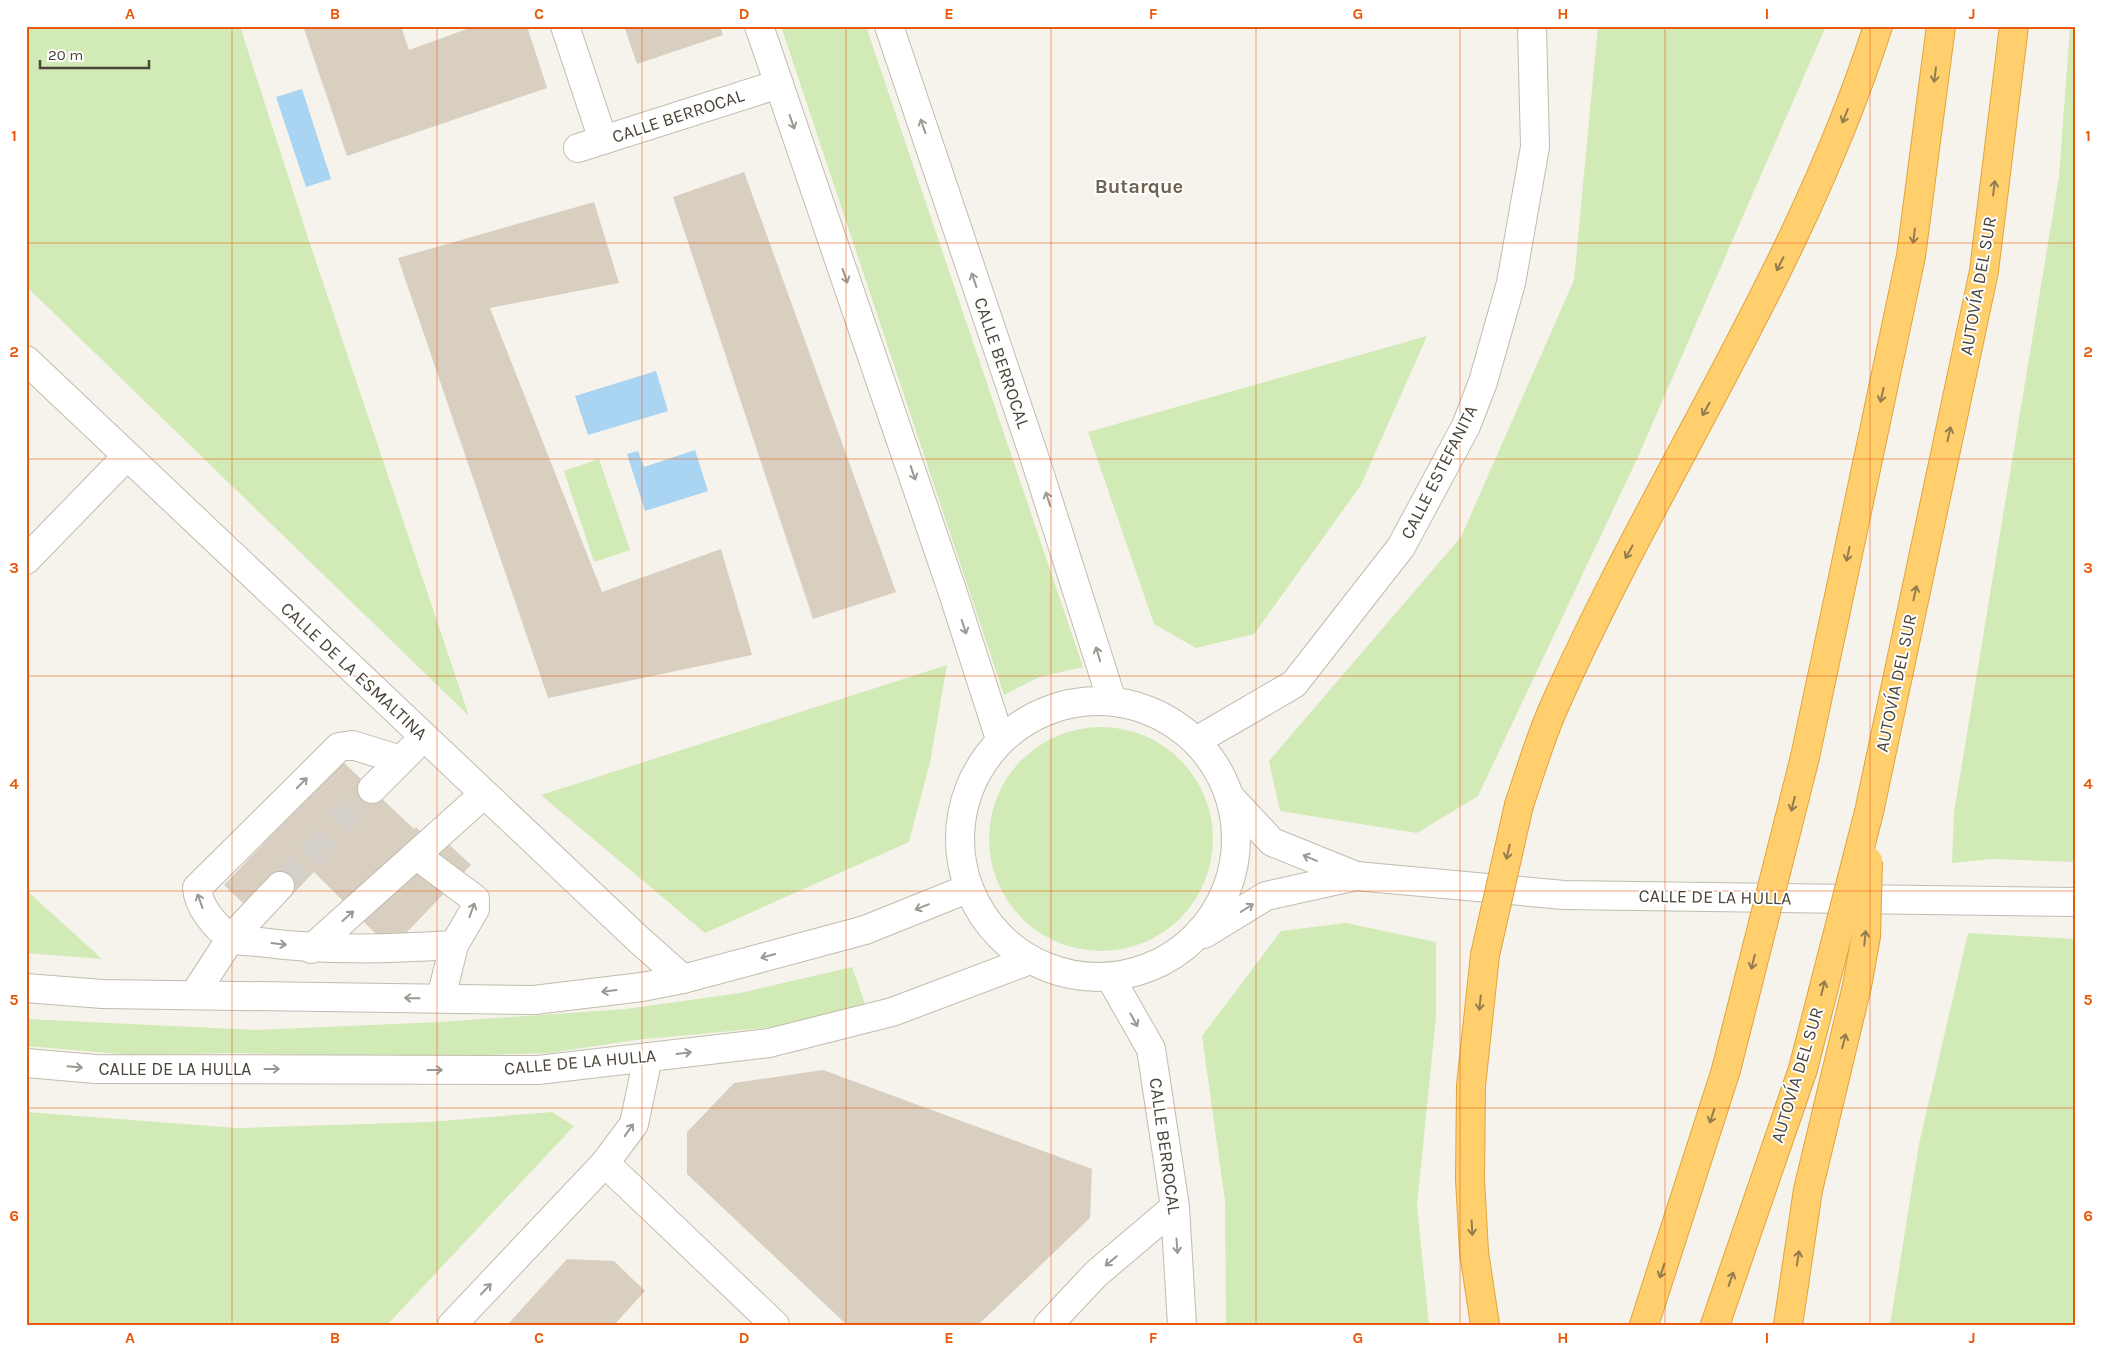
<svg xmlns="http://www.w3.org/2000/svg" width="2102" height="1351" font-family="Karla,sans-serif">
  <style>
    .green { fill: #d2eab5 }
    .water { fill: #a9d4f2 }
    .building { fill: #d8cfc1 }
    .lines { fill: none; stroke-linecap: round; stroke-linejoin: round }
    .minor-tunnel { stroke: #d4d0c8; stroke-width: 28; stroke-dasharray: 28 14; stroke-linecap: butt }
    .minor-casing { stroke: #c2bbae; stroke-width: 30 }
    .highway-casing { stroke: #e0a43c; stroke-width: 30 }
    .minor { stroke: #fff; stroke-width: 28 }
    .highway { stroke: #ffcf6e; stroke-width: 28 }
    .highway-bridge-casing { stroke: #e0a43c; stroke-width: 30; stroke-linecap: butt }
    .highway-bridge { stroke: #ffcf6e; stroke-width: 28 }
    .oneway { stroke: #937c4e }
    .oneway2 { stroke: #9c9892 }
    .grid { fill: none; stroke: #e8590c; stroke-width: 1; stroke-opacity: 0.55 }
    .labels { text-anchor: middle; stroke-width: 4; stroke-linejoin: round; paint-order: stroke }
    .street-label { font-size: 18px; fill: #4b4439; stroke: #fff }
    .quarter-label { font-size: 20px; font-weight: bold; fill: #6e6250; stroke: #fff }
    .neatline { fill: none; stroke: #e8590c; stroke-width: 2 }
    .grid-label { font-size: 16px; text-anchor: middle; font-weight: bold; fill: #e8590c }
  </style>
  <rect width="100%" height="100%" fill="#f6f3ec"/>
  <g class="green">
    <polygon points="26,26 240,26 308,238 469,716 26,286"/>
    <polygon points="781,26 866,26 1083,667 1039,677 1004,695"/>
    <polygon points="1598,26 1826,26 1637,459 1478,796 1417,833 1280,811 1269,761 1461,537 1574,280"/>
    <polygon points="2070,26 2076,26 2076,862 1993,859 1952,863 1954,812 2059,177"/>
    <polygon points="1427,336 1361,485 1254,634 1196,648 1154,624 1088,432"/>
    <polygon points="599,459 630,550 594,562 564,471"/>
    <polygon points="947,665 930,762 909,842 705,933 541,795"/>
    <circle cx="1101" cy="839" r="112"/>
    <polygon points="26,890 102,959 26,953"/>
    <polygon points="1346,923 1436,942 1436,1017 1417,1205 1429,1325 1226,1325 1225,1201 1202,1036 1281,931"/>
    <polygon points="1968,933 2076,939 2076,1325 1890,1325 1919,1144"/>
    <polygon points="852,967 870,1018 635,1040 549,1053 416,1057 235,1053 132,1055 26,1046 26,1019 256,1030 440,1022 626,1009 740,993"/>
    <polygon points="26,1112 237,1128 429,1122 552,1112 574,1126 387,1325 26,1325"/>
  </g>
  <g class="water">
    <polygon points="302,89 331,179 306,187 276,97"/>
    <polygon points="656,371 668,411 588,435 575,396"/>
    <polygon points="695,450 708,491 645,511 627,454 638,451 644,467"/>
  </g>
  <g class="building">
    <polygon points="303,26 401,26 409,50 475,26 527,26 547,88 347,156"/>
    <polygon points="624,26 720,26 723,35 637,64"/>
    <polygon points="744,172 896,592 813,619 673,197"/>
    <polygon points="594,202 619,283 490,308 602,592 721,549 752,655 548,698 398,258"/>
    <polygon points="342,761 414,829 416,827 430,841 437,833 471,865 391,949 314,872 291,896 272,878 246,906 224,885"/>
    <polygon points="823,1070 1092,1169 1090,1218 978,1325 847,1325 687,1174 687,1132 734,1083"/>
    <polygon points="567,1259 614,1261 645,1291 614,1325 507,1325"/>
  </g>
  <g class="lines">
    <polyline class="minor-tunnel" points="280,886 372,789"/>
    <g class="minor-casing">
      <g id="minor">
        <polyline points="565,26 603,140"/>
        <polyline points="759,26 952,590 1000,739"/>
        <polyline points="889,26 1035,459 1112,701"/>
        <polyline points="578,148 779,84"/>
        <polyline points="26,360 637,938 683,979"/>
        <polyline points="26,560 127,456"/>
        <circle cx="1098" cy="839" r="138"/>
        <polyline points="1196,741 1294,684 1401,547 1466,426 1483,382 1511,283 1535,147 1532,26"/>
        <path d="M401 760 352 745 339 747 197 888C198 906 215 927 230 937 236 942 251 941 259 942 327 951 386 949 454 945L475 909V899L416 855"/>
        <polyline points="372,789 412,749"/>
        <polyline points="1230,797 1272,842 1356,876 1564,895 2076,902"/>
        <polyline points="1204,934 1266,896 1356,876"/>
        <polyline points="311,949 484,794"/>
        <polyline points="1110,977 1151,1049 1175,1207 1182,1325"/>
        <polyline points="26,988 102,994 534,1000 642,987 683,979 865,930 967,889"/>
        <polyline points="194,995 231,938 280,886"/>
        <polyline points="441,998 454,945"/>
        <polyline points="26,1063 96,1069 538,1070 769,1043 892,1012 1030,960"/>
        <polyline points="605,1163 775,1325"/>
        <polyline points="452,1325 605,1163 634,1124 648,1057"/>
        <polyline points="1048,1325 1096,1274 1175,1207"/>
      </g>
    </g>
    <g class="highway-casing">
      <g id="highway">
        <polyline points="1805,757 1911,256 1941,26"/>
        <path d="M1519 805C1530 773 1540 738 1554 707 1656 477 1801 268 1878 26"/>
        <polyline points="1869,812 1984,271 2014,26"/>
        <polyline points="1485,955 1471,1086 1470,1179 1474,1252 1485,1325"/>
        <polyline points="1644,1325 1726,1070"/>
        <polyline points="1715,1325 1803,1069"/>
        <polyline points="1788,1325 1808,1190 1857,986"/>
      </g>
    </g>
    <use href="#minor" class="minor"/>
    <use href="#highway" class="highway"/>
    <g class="highway-bridge-casing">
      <g id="highway-bridge">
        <polyline points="1485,955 1519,805"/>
        <polyline points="1857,986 1866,936 1868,861"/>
        <polyline points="1803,1069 1869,812"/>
        <polyline points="1726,1070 1805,757"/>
      </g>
    </g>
    <use href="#highway-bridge" class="highway-bridge"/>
  </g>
  <defs><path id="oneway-shaft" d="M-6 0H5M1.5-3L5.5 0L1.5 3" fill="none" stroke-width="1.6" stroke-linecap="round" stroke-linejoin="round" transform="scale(1.25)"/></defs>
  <g class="oneway">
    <use href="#oneway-shaft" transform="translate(1935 75) rotate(97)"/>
    <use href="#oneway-shaft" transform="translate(1845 116) rotate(112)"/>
    <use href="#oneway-shaft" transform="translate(1994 188) rotate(-83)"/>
    <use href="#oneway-shaft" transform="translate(1914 236) rotate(97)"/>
    <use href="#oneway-shaft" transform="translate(1780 264) rotate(117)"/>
    <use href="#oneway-shaft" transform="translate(1882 395) rotate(102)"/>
    <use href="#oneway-shaft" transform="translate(1706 409) rotate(119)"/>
    <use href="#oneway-shaft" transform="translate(1949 434) rotate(-78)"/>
    <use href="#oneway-shaft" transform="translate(1629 552) rotate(119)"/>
    <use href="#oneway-shaft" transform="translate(1848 554) rotate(102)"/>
    <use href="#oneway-shaft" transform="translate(1915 593) rotate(-78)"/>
    <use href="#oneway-shaft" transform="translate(1793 804) rotate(104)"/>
    <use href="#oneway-shaft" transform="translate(1508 852) rotate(103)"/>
    <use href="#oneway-shaft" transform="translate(1865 938) rotate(-84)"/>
    <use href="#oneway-shaft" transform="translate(1753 962) rotate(104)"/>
    <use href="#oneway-shaft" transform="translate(1823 988) rotate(-76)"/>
    <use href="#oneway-shaft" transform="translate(1480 1003) rotate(96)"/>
    <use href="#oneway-shaft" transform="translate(1844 1041) rotate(-76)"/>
    <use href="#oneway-shaft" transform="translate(1712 1116) rotate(108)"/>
    <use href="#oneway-shaft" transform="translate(1472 1228) rotate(87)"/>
    <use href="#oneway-shaft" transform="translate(1798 1258) rotate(-81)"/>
    <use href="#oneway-shaft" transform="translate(1662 1271) rotate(108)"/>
    <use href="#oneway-shaft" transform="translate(1731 1279) rotate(-71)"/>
  </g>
  <g class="oneway2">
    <use href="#oneway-shaft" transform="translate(792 122) rotate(71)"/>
    <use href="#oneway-shaft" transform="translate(923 126) rotate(-109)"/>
    <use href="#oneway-shaft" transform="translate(845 276) rotate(71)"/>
    <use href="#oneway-shaft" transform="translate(974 280) rotate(-109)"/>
    <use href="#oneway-shaft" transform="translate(913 473) rotate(71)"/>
    <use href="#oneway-shaft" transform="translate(1048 499) rotate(-108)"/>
    <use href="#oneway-shaft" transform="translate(964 627) rotate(72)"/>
    <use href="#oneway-shaft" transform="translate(1098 654) rotate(-107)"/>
    <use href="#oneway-shaft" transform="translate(302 783) rotate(-45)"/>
    <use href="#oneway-shaft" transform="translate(1310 858) rotate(-157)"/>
    <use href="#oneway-shaft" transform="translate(200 901) rotate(-110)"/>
    <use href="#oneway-shaft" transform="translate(922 907) rotate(158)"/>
    <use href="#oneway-shaft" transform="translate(1247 908) rotate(-32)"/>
    <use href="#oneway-shaft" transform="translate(472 910) rotate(-70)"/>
    <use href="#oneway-shaft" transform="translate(348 916) rotate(-42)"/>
    <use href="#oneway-shaft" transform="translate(279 944) rotate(7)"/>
    <use href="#oneway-shaft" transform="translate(768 956) rotate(165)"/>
    <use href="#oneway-shaft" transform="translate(609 991) rotate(173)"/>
    <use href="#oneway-shaft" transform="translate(412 998) rotate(-179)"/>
    <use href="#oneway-shaft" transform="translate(1134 1020) rotate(61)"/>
    <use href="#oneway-shaft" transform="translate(684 1053) rotate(-7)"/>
    <use href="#oneway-shaft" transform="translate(75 1067) rotate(5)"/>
    <use href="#oneway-shaft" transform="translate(272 1069)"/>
    <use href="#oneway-shaft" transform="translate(435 1070)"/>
    <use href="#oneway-shaft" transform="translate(629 1130) rotate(-55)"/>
    <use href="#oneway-shaft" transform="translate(1177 1246) rotate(86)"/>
    <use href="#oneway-shaft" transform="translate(1111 1261) rotate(140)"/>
    <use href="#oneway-shaft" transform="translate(486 1289) rotate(-47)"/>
  </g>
  <path class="grid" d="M232 26V1325M437 26V1325M642 26V1325M846 26V1325M1051 26V1325M1256 26V1325M1460 26V1325M1665 26V1325M1870 26V1325M26 243H2076M26 459H2076M26 676H2076M26 891H2076M26 1108H2076"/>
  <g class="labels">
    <g class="street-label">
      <text transform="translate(678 116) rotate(-18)" y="6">CALLE BERROCAL</text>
      <text transform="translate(1978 286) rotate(-80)" y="6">AUTOVÍA DEL SUR</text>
      <text transform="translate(1002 363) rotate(71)" y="6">CALLE BERROCAL</text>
      <text transform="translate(1439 472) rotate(-63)" y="6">CALLE ESTEFANITA</text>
      <text transform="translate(354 671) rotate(43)" y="6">CALLE DE LA ESMALTINA</text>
      <text transform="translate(1896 683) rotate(-78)" y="6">AUTOVÍA DEL SUR</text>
      <text transform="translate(1715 897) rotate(1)" y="6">CALLE DE LA HULLA</text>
      <text transform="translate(580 1062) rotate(-5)" y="6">CALLE DE LA HULLA</text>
      <text x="175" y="1075">CALLE DE LA HULLA</text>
      <text transform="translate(1797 1075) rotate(-73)" y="6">AUTOVÍA DEL SUR</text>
      <text transform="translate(1165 1146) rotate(82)" y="6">CALLE BERROCAL</text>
    </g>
    <g class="quarter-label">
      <text x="1139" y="193">Butarque</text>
    </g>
  </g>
  <rect width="2102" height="1351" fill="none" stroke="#ffffff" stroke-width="55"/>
  <path d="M40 60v8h109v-8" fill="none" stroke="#4b4439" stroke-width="2.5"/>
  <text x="48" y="60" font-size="15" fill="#4b4439" stroke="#ffffff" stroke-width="4" paint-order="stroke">20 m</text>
  <rect x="28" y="28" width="2046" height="1296" class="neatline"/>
  <g class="grid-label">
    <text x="130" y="19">A</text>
    <text x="335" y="19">B</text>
    <text x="539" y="19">C</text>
    <text x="744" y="19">D</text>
    <text x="949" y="19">E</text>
    <text x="1153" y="19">F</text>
    <text x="1358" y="19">G</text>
    <text x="1563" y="19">H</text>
    <text x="1767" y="19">I</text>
    <text x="1972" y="19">J</text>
    <text x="14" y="141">1</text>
    <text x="2088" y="141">1</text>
    <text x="14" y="357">2</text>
    <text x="2088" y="357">2</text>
    <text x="14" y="573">3</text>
    <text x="2088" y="573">3</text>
    <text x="14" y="789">4</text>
    <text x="2088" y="789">4</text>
    <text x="14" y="1005">5</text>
    <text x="2088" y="1005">5</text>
    <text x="14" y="1221">6</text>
    <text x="2088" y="1221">6</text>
    <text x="130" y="1343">A</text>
    <text x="335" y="1343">B</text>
    <text x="539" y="1343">C</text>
    <text x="744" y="1343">D</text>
    <text x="949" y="1343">E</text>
    <text x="1153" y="1343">F</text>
    <text x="1358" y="1343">G</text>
    <text x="1563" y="1343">H</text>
    <text x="1767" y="1343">I</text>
    <text x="1972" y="1343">J</text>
  </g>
</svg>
